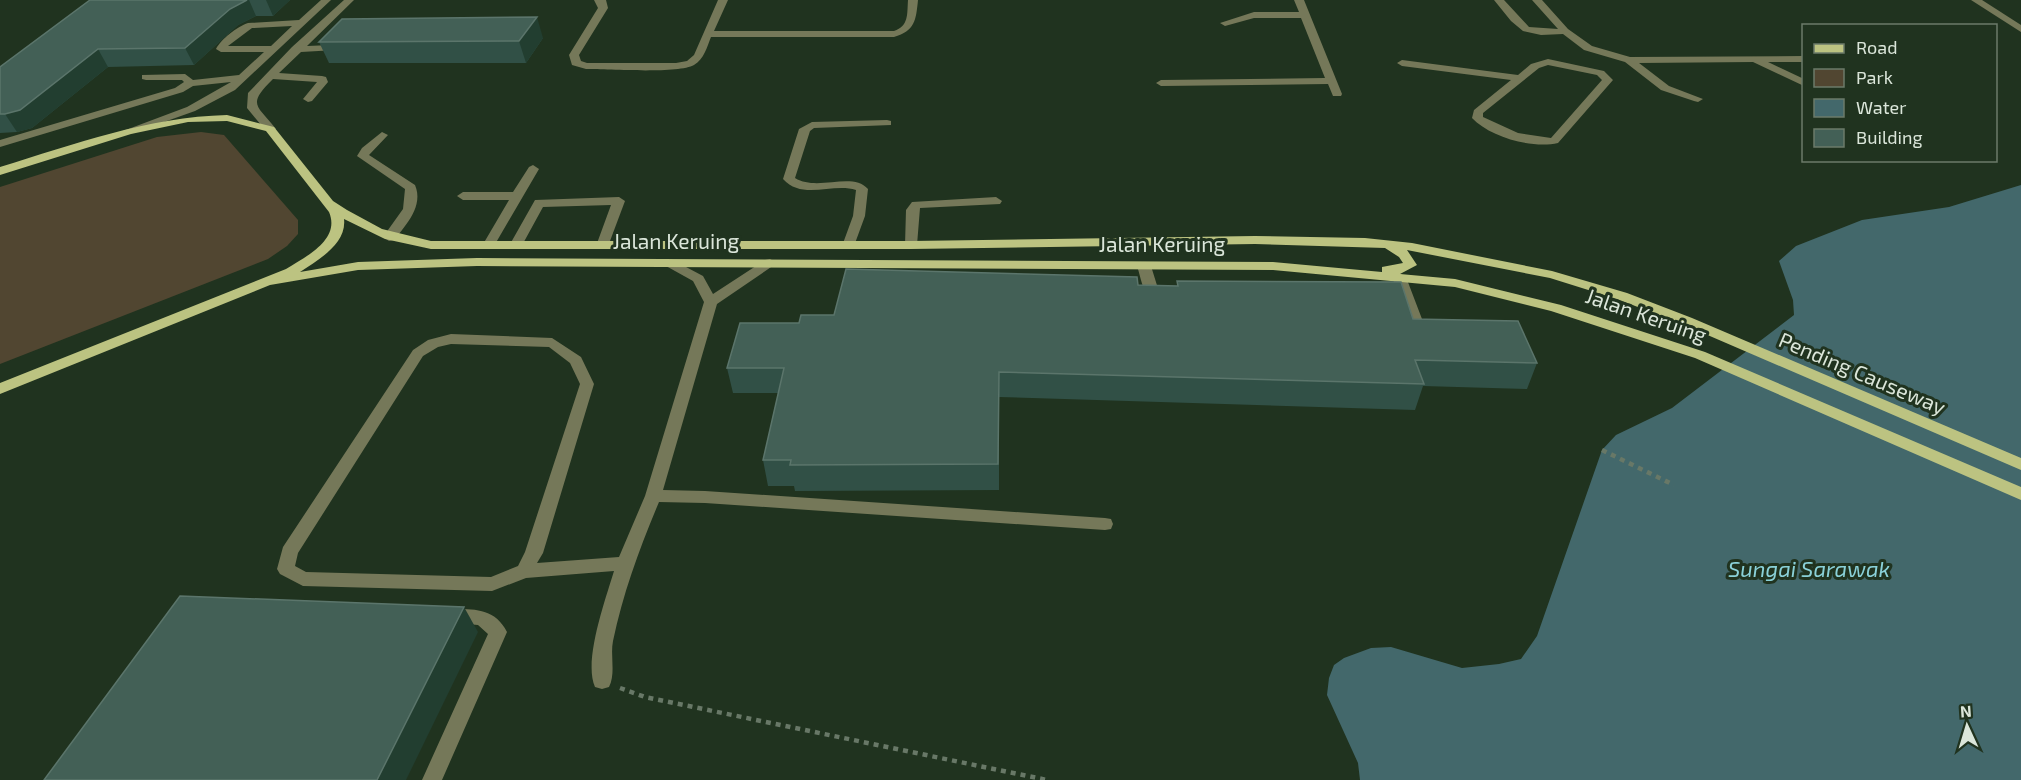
<svg xmlns="http://www.w3.org/2000/svg" width="2021" height="780" font-family="'Exo 2',sans-serif">
  <style>
    .green { fill: #514631 }
    .water { fill: #43686b }
    .lines { fill: none; stroke-linecap: round; stroke-linejoin: round }
    .path { stroke: #687867; stroke-width: 4.5; stroke-dasharray: 5 5; stroke-linecap: butt }
    .minor { fill: #757859; fill-rule: evenodd }
    .major { fill: #bcc381; fill-rule: evenodd }
    .wall { fill: #315046 }
    .shaded-wall { fill: #223e30 }
    .building { fill: #436056; stroke: #5b756b; stroke-width: 1.5 }
    .labels { text-anchor: middle; stroke-width: 6; stroke-linejoin: round; paint-order: stroke }
    .street-label { font-size: 21px; fill: #dbe6da; stroke: #20331f }
    .water-label { font-size: 22px; font-style: italic; fill: #8ad1d8; stroke: #20331f }
  </style>
  <rect width="100%" height="100%" fill="#20331f"/>
  <polygon class="green" points="201,132 224,135 298,220 298,234 287,246 268,259 0,364 0,187 157,137"/>
  <polygon class="water" points="2021,185 2021,780 1360,780 1358,763 1327,695 1329,678 1334,665 1344,658 1371,648 1391,647 1462,668 1499,664 1521,659 1537,636 1602,450 1616,435 1672,408 1794,315 1793,300 1779,261 1796,246 1862,220 1949,207"/>
  <g class="lines">
    <g class="path">
      <polyline points="1602,450 1674,485"/>
      <polyline points="620,688 645,697 1047,780"/>
    </g>
    <g class="minor">
      <path d="M321 0H331L235 90 195 111 133 133 129 134 123 131 187 107 231 82 193 86 183 92 0 147V140L175 88 184 82 182 80H146L142 79V75L185 74 193 80 239 75 264 52H221L216 49C221 39 237 27 248 23L299 20ZM292 26 271 46H228L252 28Z"/>
      <path d="M344 0H354L307 46 332 45 337 48 336 50 301 52 279 73 322 76 326 77 328 82 312 101 308 102 303 99 317 82 273 79C247 105 256 104 276 129L270 132 266 131 247 108 248 93 292 47Z"/>
      <path d="M594 0H606L608 8 579 55 581 61 587 63H676L687 61 694 55 718 0H728L714 31H894C909 26 907 14 908 0H918C916 20 915 31 894 37H711C707 47 704 59 694 65 678 74 608 69 586 69L572 65 569 55 598 8Z"/>
      <polygon points="1294,0 1304,0 1342,94 1341,96 1333,96 1328,84 1161,86 1156,83 1161,80 1325,78 1301,18 1254,18 1225,26 1220,23 1254,12 1299,12"/>
      <polygon points="1494,0 1504,0 1529,27 1558,29 1532,0 1542,0 1568,29 1592,46 1630,57 1804,56 1804,62 1768,62 1804,79 1804,86 1753,62 1639,63 1669,86 1703,99 1698,102 1694,101 1661,90 1625,62 1584,50 1563,34 1541,35 1523,31 1511,21"/>
      <polygon points="1971,0 1982,0 2021,25 2021,32"/>
      <path d="M1548 59 1604 71 1613 80 1558 143C1532 149 1490 137 1472 118L1474 110 1511 80 1402 66 1397 63 1402 60 1518 75 1531 64ZM1548 65 1597 75 1602 80 1551 138 1518 133 1483 117V113L1539 68Z"/>
      <path d="M887 120 891 121V125L814 128 810 131 795 178C818 192 852 171 868 189L865 216 854 246 853 249H843L842 246 853 216 856 190C833 182 803 201 783 179L799 129 812 122Z"/>
      <path d="M382 132 388 135 369 155 415 185C424 206 406 225 394 240L389 241 383 237 403 209 405 189 357 156 362 148Z"/>
      <polygon points="533,165 539,169 494,246 493,249 483,249 482,246 509,200 463,200 457,196 463,192 513,192 529,167"/>
      <polygon points="619,197 625,201 607,249 597,249 596,246 611,205 543,207 520,249 510,249 509,246 535,200"/>
      <polygon points="996,197 1002,201 1000,204 920,208 917,245 911,249 905,245 906,210 912,202"/>
      <path d="M671 259 703 276 713 294 765 260 770 259 777 263 717 304 663 490 705 491 1105 518 1111 519 1113 524 1111 529 1105 530 705 503 659 502C640 547 623 593 613 641 610 656 616 673 609 687L602 689 595 687C583 661 606 598 614 571L526 578 492 591 303 586 280 574 277 569 283 547 413 350 428 340 451 334 552 338 581 357 594 384 543 553 537 563 619 557 645 496 704 302 693 281 666 266 664 263ZM451 344 549 347 570 363 580 384 525 552 518 566 491 577 306 572 295 566 298 553 423 356 438 347Z"/>
      <path d="M1144 262 1151 266 1160 295 1166 299 1164 302C1144 307 1142 280 1137 266Z"/>
      <polygon points="1399,273 1406,277 1422,319 1436,327 1434,330 1424,330 1409,322 1392,277"/>
      <path d="M450 609C474 609 495 608 507 632L442 780H422L488 634 478 625 444 622 441 617 444 612Z"/>
    </g>
    <path class="major" d="M227 115 274 127 333 201 347 210 382 229 431 241H911L1255 236 1365 238 1412 243 1552 271 1627 293 1692 318 2021 458V470L1682 324 1617 299 1550 278 1412 251 1407 250 1417 265 1400 274 1455 279 1561 305 1705 352 2021 487V500L1695 358 1551 311 1455 287 1273 270 477 266 358 270 270 285 0 394V383L286 269C305 257 341 240 329 212L266 131 227 121 188 122 131 134 0 175V167C75 144 148 117 227 115ZM344 219 385 239 431 249H911L1255 244 1385 248 1399 257 1403 263 1382 267V272L1273 262 477 258 358 262 300 272C318 260 347 244 344 219Z"/>
  </g>
  <g class="wall">
    <polygon points="90,0 290,0 273,16 256,16 238,25 194,65 108,67 32,128 17,132 0,133 0,67"/>
    <polygon points="543,38 526,63 329,63 319,42"/>
    <polygon points="1177,281 1413,319 1537,363 1527,389 1423,386 1415,410 999,397 999,490 795,491 794,486 768,486 763,460 778,393 733,393 727,368 799,323 1138,285 1177,286"/>
  </g>
  <g class="shaded-wall">
    <polygon points="247,0 249,0 256,16 238,25 194,65 185,48 230,9"/>
    <polygon points="266,0 290,0 273,16"/>
    <polygon points="537,17 543,38 526,63 519,41"/>
    <polygon points="98,49 108,67 32,128 17,132 5,114"/>
    <polygon points="464,607 478,632 406,780 377,780"/>
  </g>
  <g class="building">
    <polygon points="90,0 247,0 230,9 185,48 98,49 20,110 5,114 0,114 0,67"/>
    <polygon points="537,17 519,41 319,42 342,19"/>
    <polygon points="846,269 1137,277 1138,285 1178,286 1177,281 1401,282 1413,319 1518,321 1537,363 1415,360 1424,384 999,372 998,464 790,465 791,460 763,460 784,368 727,368 740,323 799,323 801,315 834,315"/>
    <polygon points="180,596 464,607 377,780 44,780"/>
  </g>
  <g class="labels">
    <g class="street-label">
      <text x="676" y="249">Jalan Keruing</text>
      <text x="1162" y="252">Jalan Keruing</text>
      <text transform="translate(1646 316) rotate(19)" y="7">Jalan Keruing</text>
      <text transform="translate(1862 374) rotate(23)" y="7">Pending Causeway</text>
    </g>
    <g class="water-label">
      <text x="1809" y="577">Sungai Sarawak</text>
    </g>
  </g>
  <rect x="1802" y="24" width="195" height="138" fill="#20331f" stroke="#6b7b6a" stroke-width="1.5"/>
  <rect x="1814" y="44" width="30" height="9" fill="#bcc381" stroke="#6b7b6a" stroke-width="1.5"/>
  <text x="1856" y="54" font-size="18" fill="#dbe6da">Road</text>
  <rect x="1814" y="69" width="30" height="18" fill="#514631" stroke="#6b7b6a" stroke-width="1.5"/>
  <text x="1856" y="84" font-size="18" fill="#dbe6da">Park</text>
  <rect x="1814" y="99" width="30" height="18" fill="#43686b" stroke="#6b7b6a" stroke-width="1.5"/>
  <text x="1856" y="114" font-size="18" fill="#dbe6da">Water</text>
  <rect x="1814" y="129" width="30" height="18" fill="#436056" stroke="#6b7b6a" stroke-width="1.5"/>
  <text x="1856" y="144" font-size="18" fill="#dbe6da">Building</text>
  <g transform="translate(1967 726) rotate(356)" stroke="#20331f" stroke-width="4.5" paint-order="stroke">
  <path d="M0-4.5L10 22L0 15L-10 22Z" fill="#dbe6da"/>
  <text y="-9" font-size="16" font-weight="bold" text-anchor="middle" fill="#dbe6da">N</text>
  </g>
</svg>
